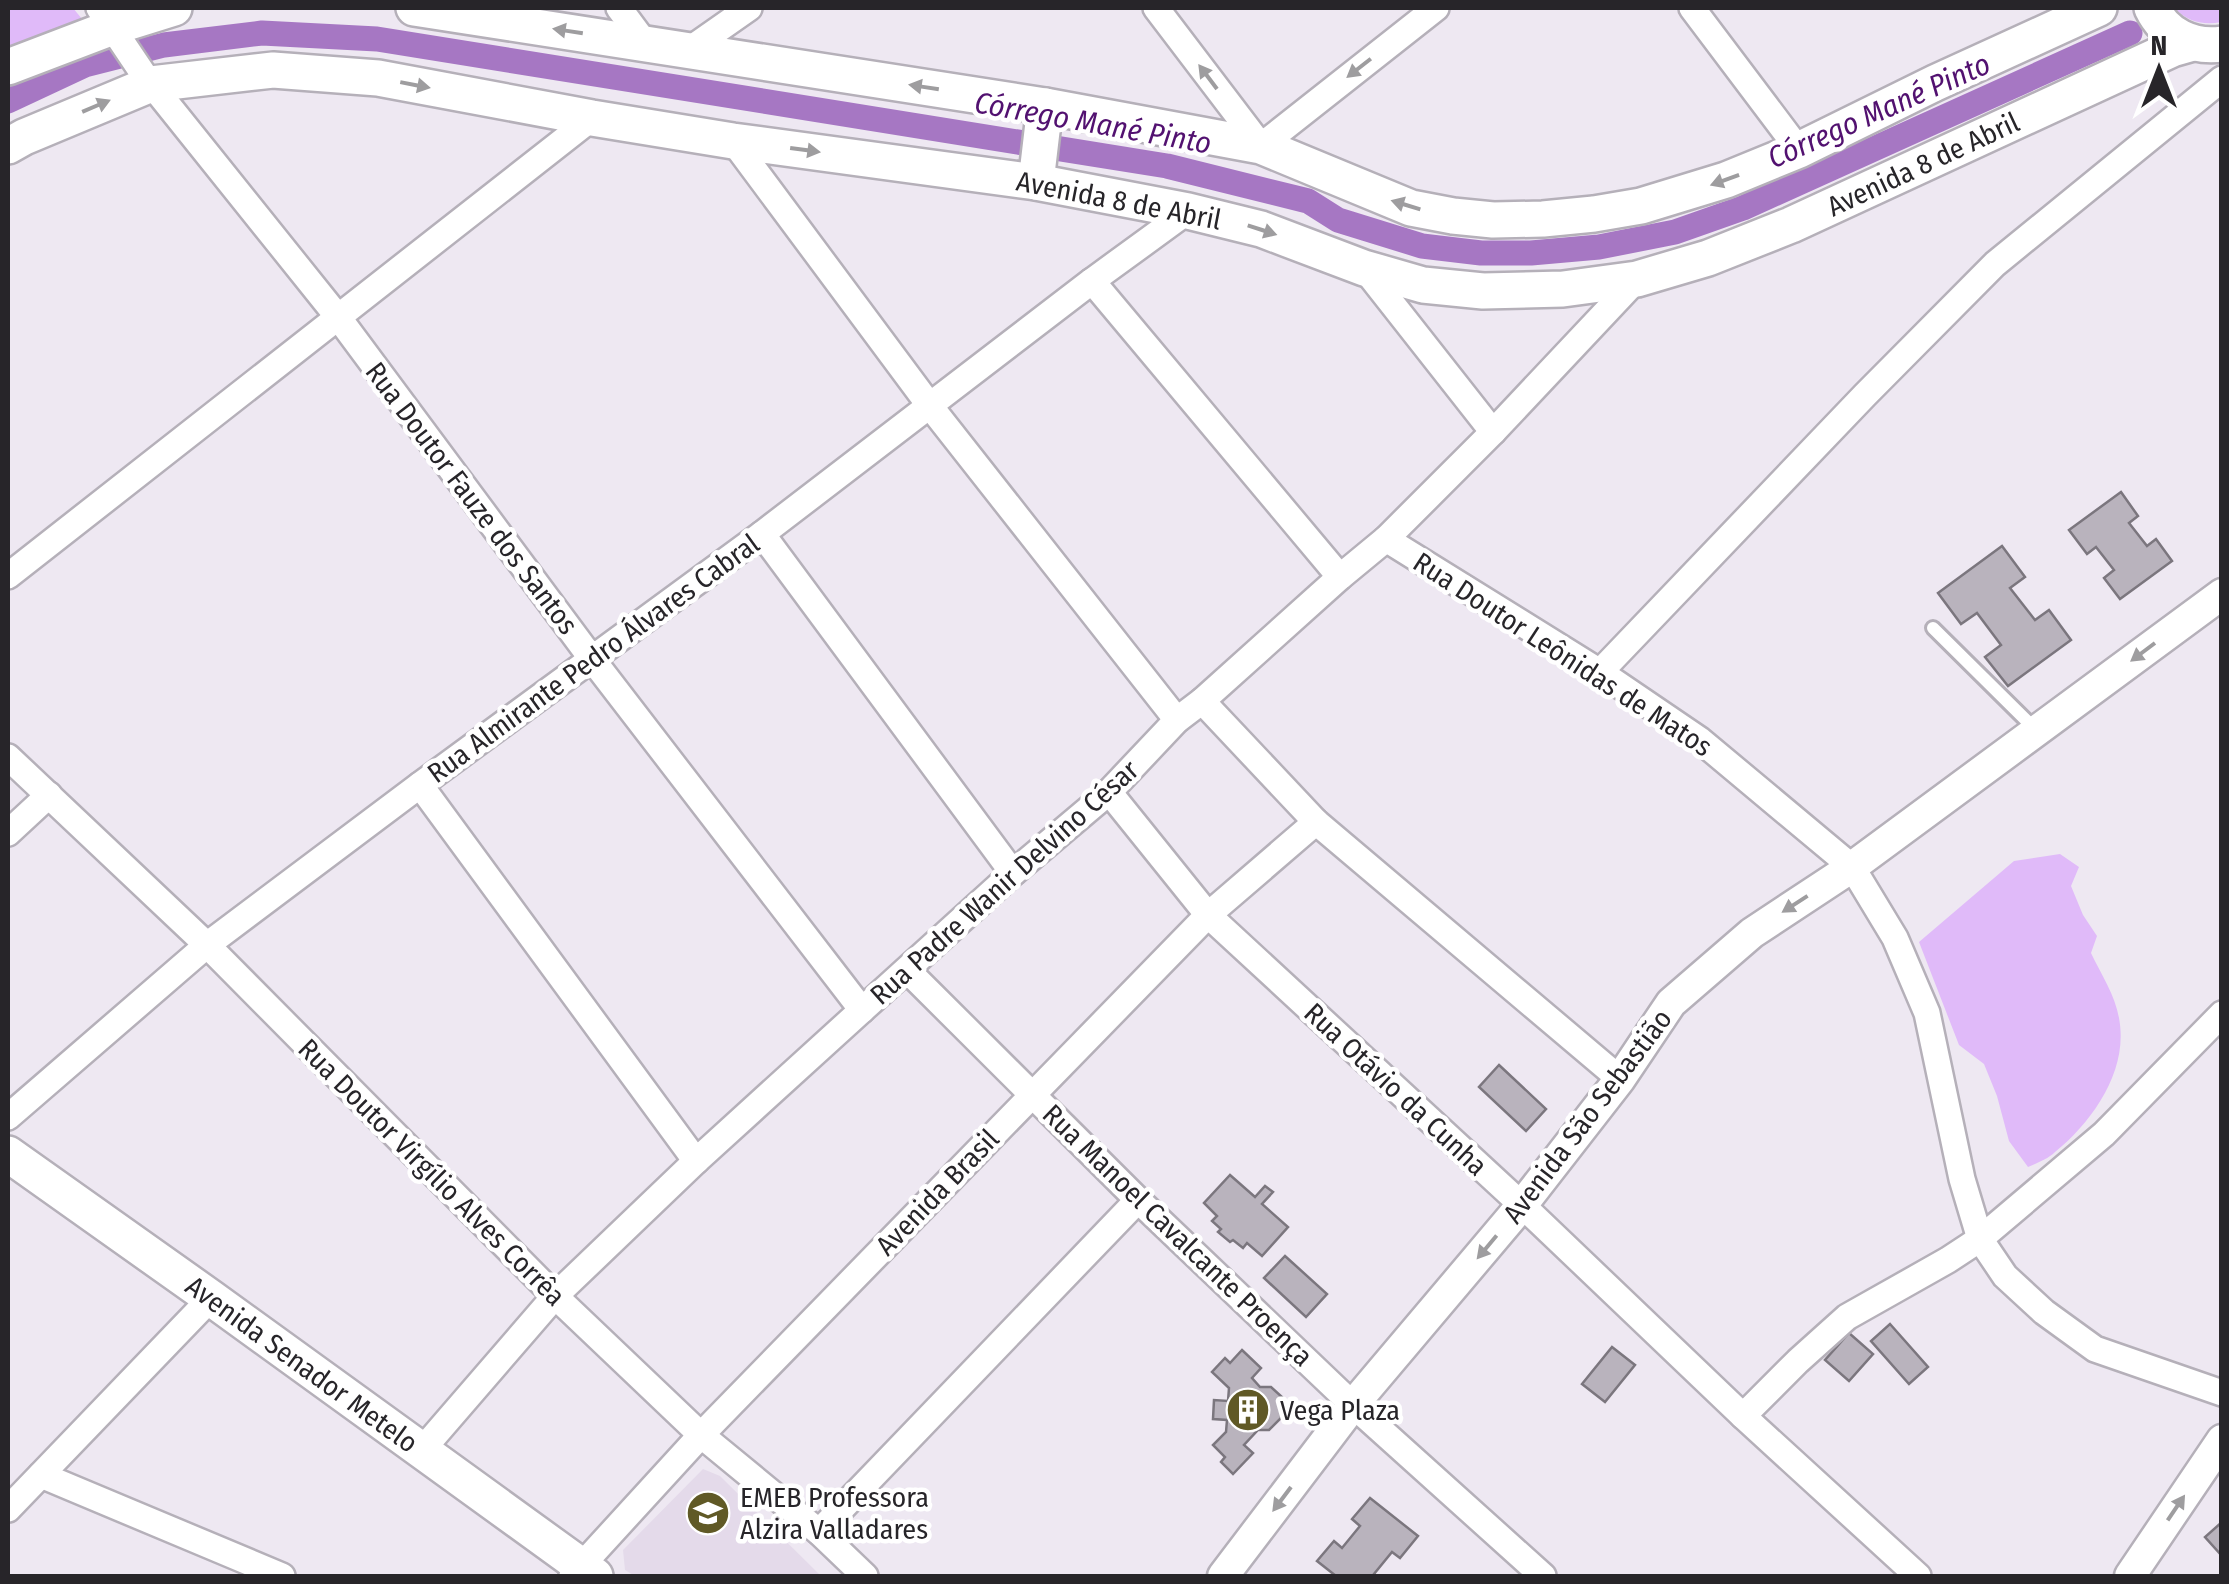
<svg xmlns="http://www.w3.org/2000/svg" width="2229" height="1584" font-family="'Fira Sans Condensed',sans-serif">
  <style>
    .built { fill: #e4daea }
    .green { fill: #e0baf9 }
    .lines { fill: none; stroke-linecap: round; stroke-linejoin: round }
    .canal { stroke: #a677c3; stroke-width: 25 }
    .building { fill: #b9b3bd; stroke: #7b767e; stroke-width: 2.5 }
    .service-casing { stroke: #b5b0b9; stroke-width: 18 }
    .minor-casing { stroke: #b5b0b9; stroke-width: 30 }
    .tertiary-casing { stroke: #b5b0b9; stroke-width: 35 }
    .secondary-casing { stroke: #b5b0b9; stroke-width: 40 }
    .service { stroke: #fff; stroke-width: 12 }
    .minor { stroke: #fff; stroke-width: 25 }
    .tertiary { stroke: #fff; stroke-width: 30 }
    .secondary { stroke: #fff; stroke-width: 35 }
    .oneway { fill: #9e9d9f }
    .labels { text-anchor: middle; stroke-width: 9; stroke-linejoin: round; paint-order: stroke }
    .street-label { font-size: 28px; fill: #272529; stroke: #fff }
    .poi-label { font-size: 28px; fill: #272529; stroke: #fff; text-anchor: start }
    .water-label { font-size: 30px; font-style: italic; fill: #521170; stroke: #fff }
  </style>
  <rect width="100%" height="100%" fill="#eee8f2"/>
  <polygon class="built" points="703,1469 720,1476 821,1576 635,1576 625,1570 623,1550"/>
  <g class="green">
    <polygon points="8,8 73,8 82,19 84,27 8,60"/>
    <path d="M2174 8H2221V22C2203 26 2187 21 2174 8Z"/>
    <path d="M2060 854 2079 867 2071 886 2083 915 2097 936 2091 953C2101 974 2115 995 2119 1018 2129 1070 2093 1121 2055 1152 2048 1159 2037 1163 2028 1167L2009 1141 1997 1096 1984 1064 1959 1045 1919 942 2014 861Z"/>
  </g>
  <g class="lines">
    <polyline class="canal" points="8,101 85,65 164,45 262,33 377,39 1167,166 1308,201 1338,220 1422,246 1481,253 1531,253 1599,247 1675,232 1743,208 2130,33"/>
  </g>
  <g class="building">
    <polygon points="2121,492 2138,516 2129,523 2147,546 2156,539 2172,561 2120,599 2104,578 2114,570 2096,547 2087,554 2069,530"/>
    <polygon points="2002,546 2025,577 2010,588 2035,620 2049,610 2071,640 2008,686 1985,657 2001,645 1977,613 1961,624 1938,593"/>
    <polygon points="1499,1065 1546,1109 1526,1131 1479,1087"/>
    <polygon points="1230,1175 1255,1197 1265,1186 1273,1192 1262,1204 1288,1227 1262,1256 1247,1243 1243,1248 1233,1240 1230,1242 1218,1232 1221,1229 1212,1221 1217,1216 1204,1203"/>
    <polygon points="1285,1256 1327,1294 1306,1317 1264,1278"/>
    <polygon points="1890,1324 1928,1367 1909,1384 1871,1341"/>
    <polygon points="1849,1333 1873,1354 1849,1381 1825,1360"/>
    <polygon points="1612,1347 1635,1365 1605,1402 1582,1384"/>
    <polygon points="1242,1350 1261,1368 1252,1378 1260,1387 1271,1387 1282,1397 1281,1418 1269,1430 1258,1430 1244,1445 1253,1453 1233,1474 1221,1462 1225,1457 1213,1445 1226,1432 1227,1420 1213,1419 1214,1400 1228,1401 1229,1388 1212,1372 1225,1358 1230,1363"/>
    <polygon points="1370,1498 1418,1536 1400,1558 1392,1552 1374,1574 1377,1576 1336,1576 1317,1561 1334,1541 1342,1548 1360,1526 1352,1519"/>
    <polygon points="2222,1522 2222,1556 2205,1537"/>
  </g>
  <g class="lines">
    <g class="service-casing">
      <polyline id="service" points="1933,628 2037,731"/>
    </g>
    <g class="minor-casing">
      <g id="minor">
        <polyline points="99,8 144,75 338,317 592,659 862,1010"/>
        <polyline points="619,8 645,43"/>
        <polyline points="1156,8 1261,146 1436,8"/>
        <polyline points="1692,8 1799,150"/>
        <polyline points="689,50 749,8"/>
        <polyline points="733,141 930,406 1177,720"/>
        <polyline points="1364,268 1493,432"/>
        <polyline points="1092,281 1340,577"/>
        <polyline points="762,534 1013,873"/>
        <polyline points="1386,539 1600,672 1700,740 1852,867 1895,938 1927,1013 1962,1179 1980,1239 2005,1276 2044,1312 2095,1349 2222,1393"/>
        <polyline points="8,576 592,118"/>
        <polyline points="1600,672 1865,395 1995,264 2222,79"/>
        <polyline points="1202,701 1316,822 1620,1079"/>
        <polyline points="8,757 207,945 555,1296 701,1435 819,1532 865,1576"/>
        <polyline points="420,785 696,1161"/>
        <polyline points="1109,792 1208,915 1522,1205 1743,1416 1918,1576"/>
        <polyline points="8,833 49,795"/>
        <polyline points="907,970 1138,1200 1353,1405 1543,1576"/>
        <polyline points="8,1117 207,945 420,785 762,534 1092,281 1188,211"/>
        <polyline points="1743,1416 1798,1361 1847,1317 1948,1260 1980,1239 2104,1134 2222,1014"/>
        <polyline points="422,1450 555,1296 696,1161 862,1010 1013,873 1109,792 1177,720 1202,701 1340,577 1386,539 1493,432 1637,279"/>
        <polyline points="41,1475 282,1576"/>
        <polyline points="8,1509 211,1298"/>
        <polyline points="819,1532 1138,1200"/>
        <polyline points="572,1576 701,1435 1208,915 1316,822"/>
      </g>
    </g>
    <g class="tertiary-casing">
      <g id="tertiary">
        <polyline points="1223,1576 1353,1405 1522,1205 1620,1079 1671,1003 1752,933 1852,867 2222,594"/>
        <polyline points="2130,1576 2222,1440"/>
      </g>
    </g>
    <g class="secondary-casing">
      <g id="secondary">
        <polyline points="414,8 1045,106 1261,146 1411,208 1453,216 1493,220 1543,219 1594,214 1641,206 1726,180 1799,150 1935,83 2099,8"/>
        <path d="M2152 8C2165 35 2192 48 2222 44"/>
        <polyline points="8,67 113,27 174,8"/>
        <polyline points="8,146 24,137 151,84 273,70 378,78 592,118 733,141 1036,182 1188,211 1261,229 1364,268 1423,285 1483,291 1563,289 1637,279 1708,258 1791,225 2172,49 2193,43"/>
        <polyline points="1036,182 1045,106"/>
        <polyline points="8,1154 211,1298 595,1576"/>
      </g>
    </g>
    <use href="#service" class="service"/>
    <use href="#minor" class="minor"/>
    <use href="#tertiary" class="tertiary"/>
    <use href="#secondary" class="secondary"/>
  </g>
  <defs><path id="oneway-solid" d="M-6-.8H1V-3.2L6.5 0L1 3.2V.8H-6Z" transform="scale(2.5)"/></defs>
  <g class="oneway">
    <use href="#oneway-solid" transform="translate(568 31) rotate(-171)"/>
    <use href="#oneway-solid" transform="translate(1359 68) rotate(142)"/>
    <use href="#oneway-solid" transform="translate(1208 77) rotate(-127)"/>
    <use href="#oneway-solid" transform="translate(415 85) rotate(11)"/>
    <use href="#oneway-solid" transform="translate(924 87) rotate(-171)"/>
    <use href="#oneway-solid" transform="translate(96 106) rotate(-23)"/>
    <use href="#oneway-solid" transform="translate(805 150) rotate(8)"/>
    <use href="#oneway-solid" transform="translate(1725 180) rotate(160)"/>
    <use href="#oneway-solid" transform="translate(1406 205) rotate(-163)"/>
    <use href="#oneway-solid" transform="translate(1262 230) rotate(18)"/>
    <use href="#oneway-solid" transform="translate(2143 652) rotate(143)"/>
    <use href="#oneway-solid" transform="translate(1795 904) rotate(147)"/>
    <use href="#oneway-solid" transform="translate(1487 1247) rotate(130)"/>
    <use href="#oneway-solid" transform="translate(1282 1499) rotate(127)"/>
    <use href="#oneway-solid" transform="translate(2176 1508) rotate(-56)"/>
  </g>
  <defs>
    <g id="building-disc" transform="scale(2.25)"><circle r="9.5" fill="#605926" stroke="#fff"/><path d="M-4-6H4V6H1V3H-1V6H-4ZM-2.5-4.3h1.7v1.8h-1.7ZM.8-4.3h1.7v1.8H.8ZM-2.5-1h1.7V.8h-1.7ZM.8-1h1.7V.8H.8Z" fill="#fff"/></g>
    <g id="school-disc" transform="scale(2.25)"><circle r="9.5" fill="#605926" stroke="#fff"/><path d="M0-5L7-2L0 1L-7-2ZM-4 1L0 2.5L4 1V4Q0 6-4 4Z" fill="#fff"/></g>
  </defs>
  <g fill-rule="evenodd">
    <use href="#building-disc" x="1248" y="1410"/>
    <use href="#school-disc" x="708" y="1513"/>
  </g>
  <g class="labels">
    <g class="street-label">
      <text transform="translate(1923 164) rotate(-25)" y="10">Avenida 8 de Abril</text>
      <text transform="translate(1119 200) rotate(11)" y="10">Avenida 8 de Abril</text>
      <text transform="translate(472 498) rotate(53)" y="10">Rua Doutor Fauze dos Santos</text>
      <text transform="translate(1563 654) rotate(33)" y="10">Rua Doutor Leônidas de Matos</text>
      <text transform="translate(593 658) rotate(-36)" y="10">Rua Almirante Pedro Álvares Cabral</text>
      <text transform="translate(1004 882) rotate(-42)" y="10">Rua Padre Wanir Delvino César</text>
      <text transform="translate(1396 1089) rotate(43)" y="10">Rua Otávio da Cunha</text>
      <text transform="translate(1587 1116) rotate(-53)" y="10">Avenida São Sebastião</text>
      <text transform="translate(432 1172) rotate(45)" y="10">Rua Doutor Virgílio Alves Corrêa</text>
      <text transform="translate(937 1192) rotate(-46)" y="10">Avenida Brasil</text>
      <text transform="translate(1178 1235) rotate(44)" y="10">Rua Manoel Cavalcante Proença</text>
      <text transform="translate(302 1364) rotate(36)" y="10">Avenida Senador Metelo</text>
    </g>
    <g class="poi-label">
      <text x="1280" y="1420">Vega Plaza</text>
      <text x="740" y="1507">EMEB Professora<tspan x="740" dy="32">Alzira Valladares</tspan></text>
    </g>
    <g class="water-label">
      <text transform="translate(1879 111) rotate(-24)" y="10">Córrego Mané Pinto</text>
      <text transform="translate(1093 123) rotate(10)" y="10">Córrego Mané Pinto</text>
    </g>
  </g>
  <rect width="2229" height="1584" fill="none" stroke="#272529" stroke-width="20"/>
  <g transform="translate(2159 70)" stroke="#ffffff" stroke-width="8" paint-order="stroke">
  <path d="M0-8L18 38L0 25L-18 38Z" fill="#272529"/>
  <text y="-15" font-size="28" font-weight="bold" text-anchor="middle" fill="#272529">N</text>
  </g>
</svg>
